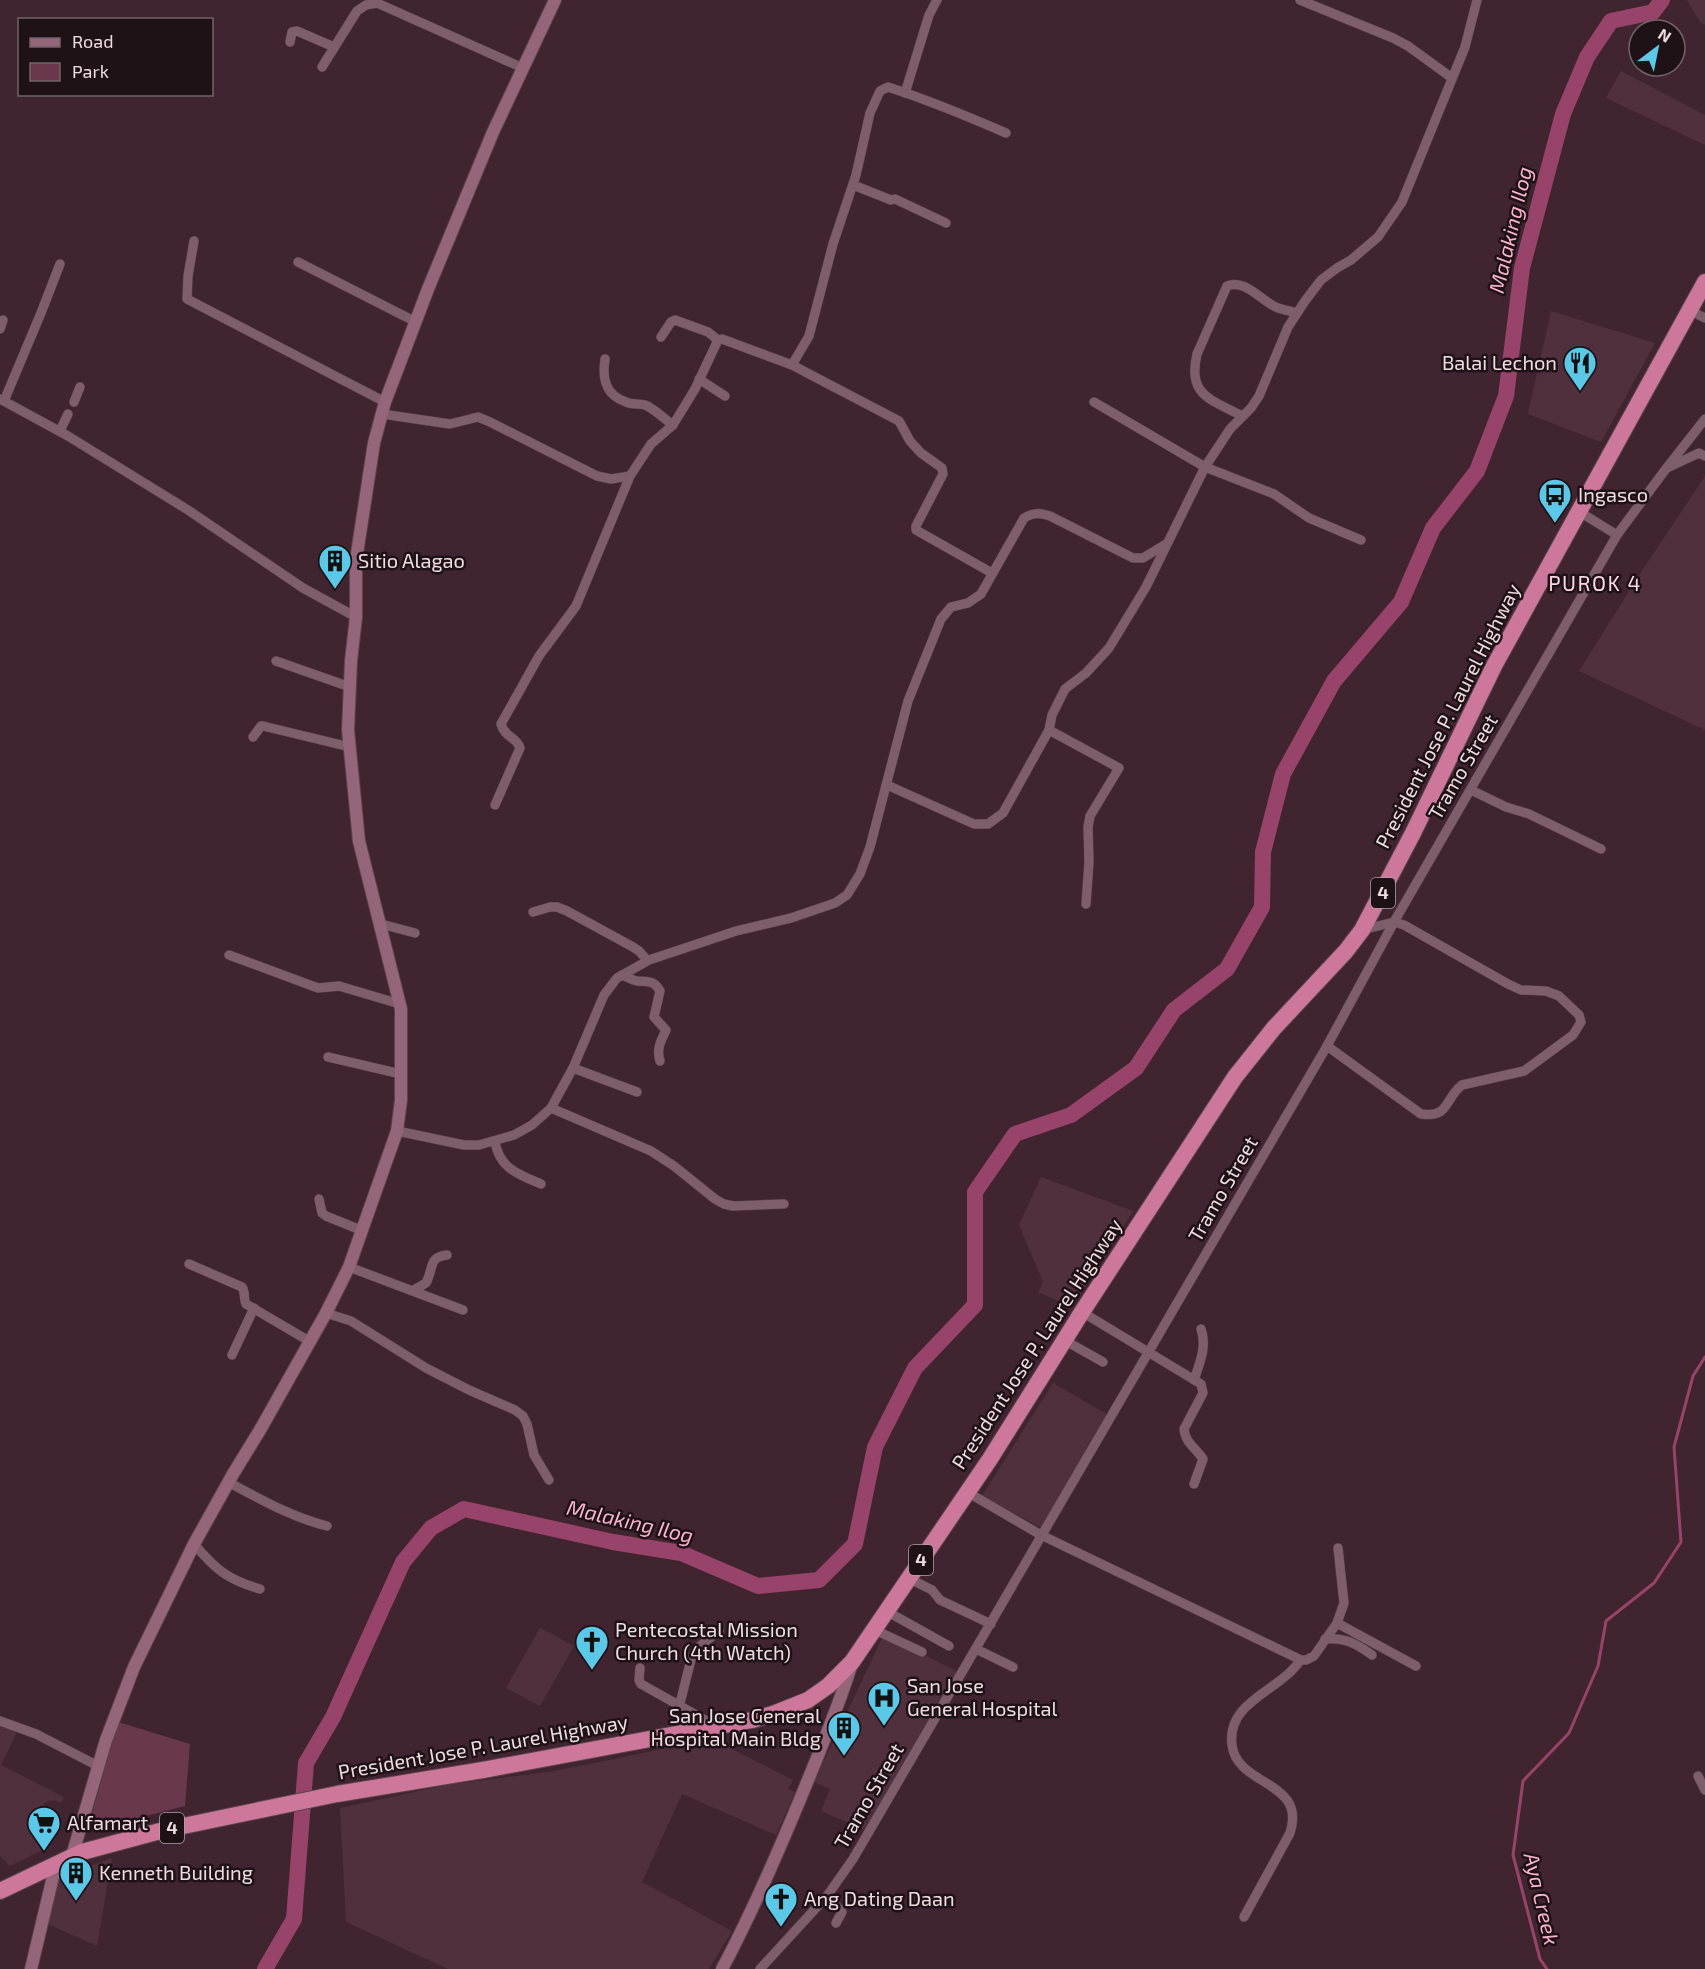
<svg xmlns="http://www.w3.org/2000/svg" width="1705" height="1969" font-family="'Exo 2',sans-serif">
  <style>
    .built { fill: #51303d }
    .green { fill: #69384d }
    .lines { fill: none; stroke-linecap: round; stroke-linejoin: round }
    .stream { stroke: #984369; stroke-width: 3 }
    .river { stroke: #984369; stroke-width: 16 }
    .street-casing { stroke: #59434d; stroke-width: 10 }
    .secondary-casing { stroke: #59434d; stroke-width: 14 }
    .highway-casing { stroke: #59434d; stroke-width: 18 }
    .street { stroke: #7d5e6a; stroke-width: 9 }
    .secondary { stroke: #956679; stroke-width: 12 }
    .highway { stroke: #cd789b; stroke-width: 16 }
    .labels { text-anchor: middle; stroke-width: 5; stroke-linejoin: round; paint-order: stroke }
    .shield { fill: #1f1217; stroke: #b09fa5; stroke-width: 1.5 }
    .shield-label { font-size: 18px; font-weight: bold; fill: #eedce2 }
    .poi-label { font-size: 20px; fill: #eedce2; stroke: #1f1217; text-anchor: start }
    .street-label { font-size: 20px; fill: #eedce2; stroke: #1f1217 }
    .water-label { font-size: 21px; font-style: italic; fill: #fbb3cf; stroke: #1f1217 }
    .neighbourhood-label { font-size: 21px; letter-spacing: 1.5px; fill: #fbd6e4; stroke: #1f1217 }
  </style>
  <rect width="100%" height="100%" fill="#402530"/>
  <g class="built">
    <polygon points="1687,0 1705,0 1705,25 1700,22"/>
    <polygon points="1621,71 1705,115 1705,145 1606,98"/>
    <polygon points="1551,311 1655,343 1601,442 1528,414"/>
    <polygon points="1705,476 1705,730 1579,671 1645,566"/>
    <polygon points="1041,1177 1133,1211 1072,1307 1038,1292 1043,1282 1019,1225"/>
    <polygon points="1053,1383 1108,1415 1042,1528 982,1496"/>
    <polygon points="540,1628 574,1646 540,1706 506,1688"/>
    <polygon points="884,1634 958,1672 867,1831 821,1811 830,1789 814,1782"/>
    <polygon points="0,1721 18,1730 1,1765 64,1797 61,1803 54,1800 46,1802 28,1820 44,1836 48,1847 10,1866 0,1856"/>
    <polygon points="712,1739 793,1780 788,1789 795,1792 776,1835 682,1794 642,1882 732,1931 709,1969 448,1969 346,1922 340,1808 447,1785 555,1771"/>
    <polygon points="112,1858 97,1946 48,1924 57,1877"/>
  </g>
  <polygon class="green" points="118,1722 190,1744 185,1806 87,1831"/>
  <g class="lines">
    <polyline class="stream" points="1547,1969 1540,1959 1513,1855 1523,1781 1569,1733 1598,1666 1606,1621 1654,1583 1681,1542 1674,1447 1693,1376 1705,1357"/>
    <polyline class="river" points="265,1969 294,1919 306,1763 333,1717 403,1562 431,1528 464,1509 613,1542 681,1553 758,1586 819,1580 855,1544 875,1447 915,1368 975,1305 975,1192 1015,1134 1071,1115 1136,1068 1174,1010 1227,969 1262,907 1263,852 1283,774 1334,681 1401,602 1433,528 1477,471 1506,396 1522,268 1563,114 1587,57 1611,21 1653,12 1662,0"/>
    <g class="street-casing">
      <g id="street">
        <polyline points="1300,0 1393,38 1408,46 1452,78"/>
        <polyline points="290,42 292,32 297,31 334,47"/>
        <polyline points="322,67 357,11 366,5 377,3 523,68"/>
        <polyline points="905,93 929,15 937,0"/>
        <polyline points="853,185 891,200 895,199 946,223"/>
        <polyline points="194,241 188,276 187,299 385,402"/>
        <polyline points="298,262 416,322"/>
        <polyline points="1689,310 1705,318"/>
        <polyline points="0,329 3,320"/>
        <polyline points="661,337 671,322 675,320 708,332 718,340"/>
        <path d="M605 359C602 378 605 395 626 402 632 405 639 403 645 405 655 409 664 419 673 425"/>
        <path d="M792 365 809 336 833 244 856 175 870 113 880 91 888 87C928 100 967 116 1006 133"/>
        <polyline points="699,379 725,396"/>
        <polyline points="0,399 68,436 188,510 303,588 356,617"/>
        <polyline points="4,401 41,313 60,264"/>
        <polyline points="74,402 80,387"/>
        <polyline points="1094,402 1205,467 1274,494 1309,518 1361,540"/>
        <polyline points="382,414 450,424 478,417 490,422 597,476 611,479 630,476"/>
        <path d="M1242 416C1211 399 1187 396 1197 354L1227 286C1245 278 1262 302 1278 308 1284 310 1291 311 1297 313"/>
        <polyline points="60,431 68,414"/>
        <polyline points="1667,468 1699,453 1705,456"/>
        <polyline points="1578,511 1617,535"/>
        <polyline points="276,661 350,687"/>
        <polyline points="1049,730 1119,768 1090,816 1088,827 1089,862 1086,904"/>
        <polyline points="253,737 261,726 263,726 350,747"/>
        <polyline points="887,785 974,824 988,824 1003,813 1049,730 1052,715 1065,689 1086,673 1109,648 1146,587 1205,467 1230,429 1251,408 1259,396 1288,327 1305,301 1321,280 1337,268 1351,260 1378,237 1402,202 1465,47 1477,0"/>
        <polyline points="1471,790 1506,807 1529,814 1601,849"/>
        <path d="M495 805 520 748C517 737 505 738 501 724L539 656 576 606 630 476 651 444 673 425 695 389 718 340 722 339 792 365 899 421 910 441 921 453 942 468 943 474 916 526V530L992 573"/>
        <polyline points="533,912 550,907 557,907 567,911 633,947 639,951 647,960"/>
        <polyline points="381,924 415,933"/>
        <polyline points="229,955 318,988 339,986 400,1004"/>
        <path d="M622 975C627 977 632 980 637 981 648 982 654 980 660 991L654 1017 666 1030C661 1041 656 1049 660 1061"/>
        <path d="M1327 1046 1421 1114C1450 1118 1444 1099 1462 1085L1524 1071 1573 1035 1581 1022 1579 1015 1559 996 1546 991 1521 990 1508 984 1404 925 1394 922 1362 930"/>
        <polyline points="328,1057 401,1074"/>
        <polyline points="573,1068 637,1092"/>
        <polyline points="551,1108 651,1151 674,1166 715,1199 724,1204 733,1206 784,1204"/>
        <path d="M397 1131 464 1145H479L514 1135 532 1125 551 1108 573 1068 604 995 617 978 649 960 736 931 791 918 835 903 847 895 860 874 870 847 908 701 941 619 951 607 968 603 981 594 1024 518C1034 512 1040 513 1050 516L1133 558H1143L1166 544"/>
        <path d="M495 1142C500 1169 518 1174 541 1184"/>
        <polyline points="319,1199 322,1213 326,1216 363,1231"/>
        <path d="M189 1264 242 1287C246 1293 243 1298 246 1304L309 1341"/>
        <polyline points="349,1267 463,1310"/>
        <path d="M414 1290 426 1283C434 1268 428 1257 447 1255"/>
        <path d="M1082 1312 1201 1384 1203 1393 1184 1429C1185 1443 1197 1449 1203 1459L1194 1484"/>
        <polyline points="326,1313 351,1321 426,1368 469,1390 515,1410 523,1416 527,1424 534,1455 549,1480"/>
        <polyline points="1064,1340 1103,1362"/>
        <polyline points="232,1355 254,1308"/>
        <path d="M1194 1380C1200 1362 1207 1347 1201 1329"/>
        <path d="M228 1482C260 1499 291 1517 327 1526"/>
        <polyline points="967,1492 1041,1535 1301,1660 1306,1660 1314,1656 1337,1623 1344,1603 1338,1548"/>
        <path d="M194 1544C215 1569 228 1580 260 1589"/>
        <polyline points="908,1578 932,1590 940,1600 991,1624"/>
        <polyline points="888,1612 949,1646"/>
        <polyline points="1337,1623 1416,1666"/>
        <polyline points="875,1630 922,1652"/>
        <path d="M1325 1639C1345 1637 1357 1644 1372 1655"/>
        <polyline points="976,1649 1013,1667"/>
        <polyline points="640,1668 639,1680 641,1684 714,1725"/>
        <polyline points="679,1707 692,1656 700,1646 719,1631"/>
        <polyline points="0,1721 36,1734 98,1766"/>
        <polyline points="1698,1776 1705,1790"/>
        <polyline points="827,1896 842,1912 836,1923"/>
        <path d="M1244 1917 1290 1833C1307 1780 1237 1787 1232 1745 1227 1708 1265 1695 1288 1674 1293 1670 1297 1664 1301 1660"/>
        <polyline points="760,1969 827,1896 853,1859 1327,1046 1394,922 1617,535 1665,470 1705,419"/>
      </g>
    </g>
    <g class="secondary-casing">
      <g id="secondary">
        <polyline points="72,1856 106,1740 134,1667 194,1544 233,1474 260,1430 326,1313 349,1267 397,1131 401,1100 401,1009 359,841 348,730 351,661 356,617 356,560 374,443 385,402 428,289 493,132 555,0"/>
        <polyline points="31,1969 56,1864"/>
        <path d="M722 1969C752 1913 777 1855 801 1797 819 1753 838 1709 852 1663"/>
      </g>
    </g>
    <g class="highway-casing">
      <polyline id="highway" points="0,1891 82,1852 164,1830 337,1794 483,1770 752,1720 773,1714 808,1700 828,1686 852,1662 990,1459 1082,1312 1235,1077 1274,1028 1346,951 1362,930 1413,833 1494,666 1705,282"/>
    </g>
    <use href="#street" class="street"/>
    <use href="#secondary" class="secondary"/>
    <use href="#highway" class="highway"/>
  </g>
  <defs>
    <g id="restaurant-pin" transform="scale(1.725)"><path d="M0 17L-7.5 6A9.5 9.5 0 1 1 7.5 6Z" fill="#5bc8e7" stroke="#1f1217"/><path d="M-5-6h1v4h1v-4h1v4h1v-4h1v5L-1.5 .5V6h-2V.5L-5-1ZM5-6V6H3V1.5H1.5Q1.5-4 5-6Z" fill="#111"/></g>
    <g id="bus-pin" transform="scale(1.725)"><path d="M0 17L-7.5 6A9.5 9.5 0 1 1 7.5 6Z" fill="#5bc8e7" stroke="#1f1217"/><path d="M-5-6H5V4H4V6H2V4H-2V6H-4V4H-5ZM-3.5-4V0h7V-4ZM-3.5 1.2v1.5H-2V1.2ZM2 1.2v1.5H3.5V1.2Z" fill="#111"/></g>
    <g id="building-pin" transform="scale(1.725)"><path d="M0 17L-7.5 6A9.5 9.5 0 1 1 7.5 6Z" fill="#5bc8e7" stroke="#1f1217"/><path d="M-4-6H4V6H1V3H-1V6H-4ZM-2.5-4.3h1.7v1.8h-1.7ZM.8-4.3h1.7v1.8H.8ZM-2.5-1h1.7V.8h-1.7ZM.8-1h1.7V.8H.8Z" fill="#111"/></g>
    <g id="church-pin" transform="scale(1.725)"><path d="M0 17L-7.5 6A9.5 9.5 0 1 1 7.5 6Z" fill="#5bc8e7" stroke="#1f1217"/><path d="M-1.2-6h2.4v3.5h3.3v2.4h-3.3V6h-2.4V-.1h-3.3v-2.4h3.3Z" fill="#111"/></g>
    <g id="hospital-pin" transform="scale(1.725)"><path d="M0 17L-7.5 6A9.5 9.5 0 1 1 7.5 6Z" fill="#5bc8e7" stroke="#1f1217"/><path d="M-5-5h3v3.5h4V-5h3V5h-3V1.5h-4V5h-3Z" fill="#111"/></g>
    <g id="supermarket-pin" transform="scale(1.725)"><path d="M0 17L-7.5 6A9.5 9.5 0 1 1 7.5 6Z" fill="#5bc8e7" stroke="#1f1217"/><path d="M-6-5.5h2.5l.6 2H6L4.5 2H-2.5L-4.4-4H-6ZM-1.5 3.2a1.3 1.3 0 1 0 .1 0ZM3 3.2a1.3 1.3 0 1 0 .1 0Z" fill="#111"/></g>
  </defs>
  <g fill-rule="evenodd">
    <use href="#restaurant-pin" x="1580" y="363"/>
    <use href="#bus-pin" x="1555" y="495"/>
    <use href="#building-pin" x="335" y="561"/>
    <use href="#church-pin" x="592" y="1642"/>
    <use href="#hospital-pin" x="884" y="1698"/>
    <use href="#building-pin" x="844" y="1728"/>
    <use href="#supermarket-pin" x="44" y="1823"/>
    <use href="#building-pin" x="76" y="1873"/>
    <use href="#church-pin" x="781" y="1899"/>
  </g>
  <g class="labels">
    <g class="shield">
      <rect x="1371" y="878" width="24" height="30" rx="4.5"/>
      <rect x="909" y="1545" width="24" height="30" rx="4.5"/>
      <rect x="160" y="1813" width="24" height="30" rx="4.5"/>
    </g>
    <g class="shield-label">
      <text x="1383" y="899">4</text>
      <text x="921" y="1566">4</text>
      <text x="172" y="1834">4</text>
    </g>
    <g class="poi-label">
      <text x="1557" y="370" text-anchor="end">Balai Lechon</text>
      <text x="1578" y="502">Ingasco</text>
      <text x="358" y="568">Sitio Alagao</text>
      <text x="615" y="1637">Pentecostal Mission<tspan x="615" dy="23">Church (4th Watch)</tspan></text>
      <text x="907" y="1693">San Jose<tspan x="907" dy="23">General Hospital</tspan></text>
      <text x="821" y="1723" text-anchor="end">San Jose General<tspan x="821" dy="23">Hospital Main Bldg</tspan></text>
      <text x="67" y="1830">Alfamart</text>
      <text x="99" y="1880">Kenneth Building</text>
      <text x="804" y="1906">Ang Dating Daan</text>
    </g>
    <g class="street-label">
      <text transform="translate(1448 716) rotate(-63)" y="7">President Jose P. Laurel Highway</text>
      <text transform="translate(1463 767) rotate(-60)" y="7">Tramo Street</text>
      <text transform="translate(1223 1189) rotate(-60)" y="7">Tramo Street</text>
      <text transform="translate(1037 1344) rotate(-57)" y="7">President Jose P. Laurel Highway</text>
      <text transform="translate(483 1747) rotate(-10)" y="7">President Jose P. Laurel Highway</text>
      <text transform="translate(869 1796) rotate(-60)" y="7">Tramo Street</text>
    </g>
    <g class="water-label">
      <text transform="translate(1511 230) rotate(-77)" y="7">Malaking Ilog</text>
      <text transform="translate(630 1522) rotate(13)" y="7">Malaking Ilog</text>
      <text transform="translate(1541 1899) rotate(77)" y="7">Aya Creek</text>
    </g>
    <g class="neighbourhood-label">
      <text x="1595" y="591">PUROK 4</text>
    </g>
  </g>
  <rect x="18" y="18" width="195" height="78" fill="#1f1217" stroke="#726368" stroke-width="1.5"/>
  <rect x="30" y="38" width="30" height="9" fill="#956679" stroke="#726368" stroke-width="1.5"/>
  <text x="72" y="48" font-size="18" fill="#eedce2">Road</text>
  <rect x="30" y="63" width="30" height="18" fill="#69384d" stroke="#726368" stroke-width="1.5"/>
  <text x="72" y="78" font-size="18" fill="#eedce2">Park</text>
  <g transform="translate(1657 48) rotate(32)"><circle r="28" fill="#1f1217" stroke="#726368" stroke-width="1.5"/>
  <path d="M0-4.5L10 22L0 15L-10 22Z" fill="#5bc8e7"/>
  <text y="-9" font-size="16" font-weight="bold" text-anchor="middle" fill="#eedce2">N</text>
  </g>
</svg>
